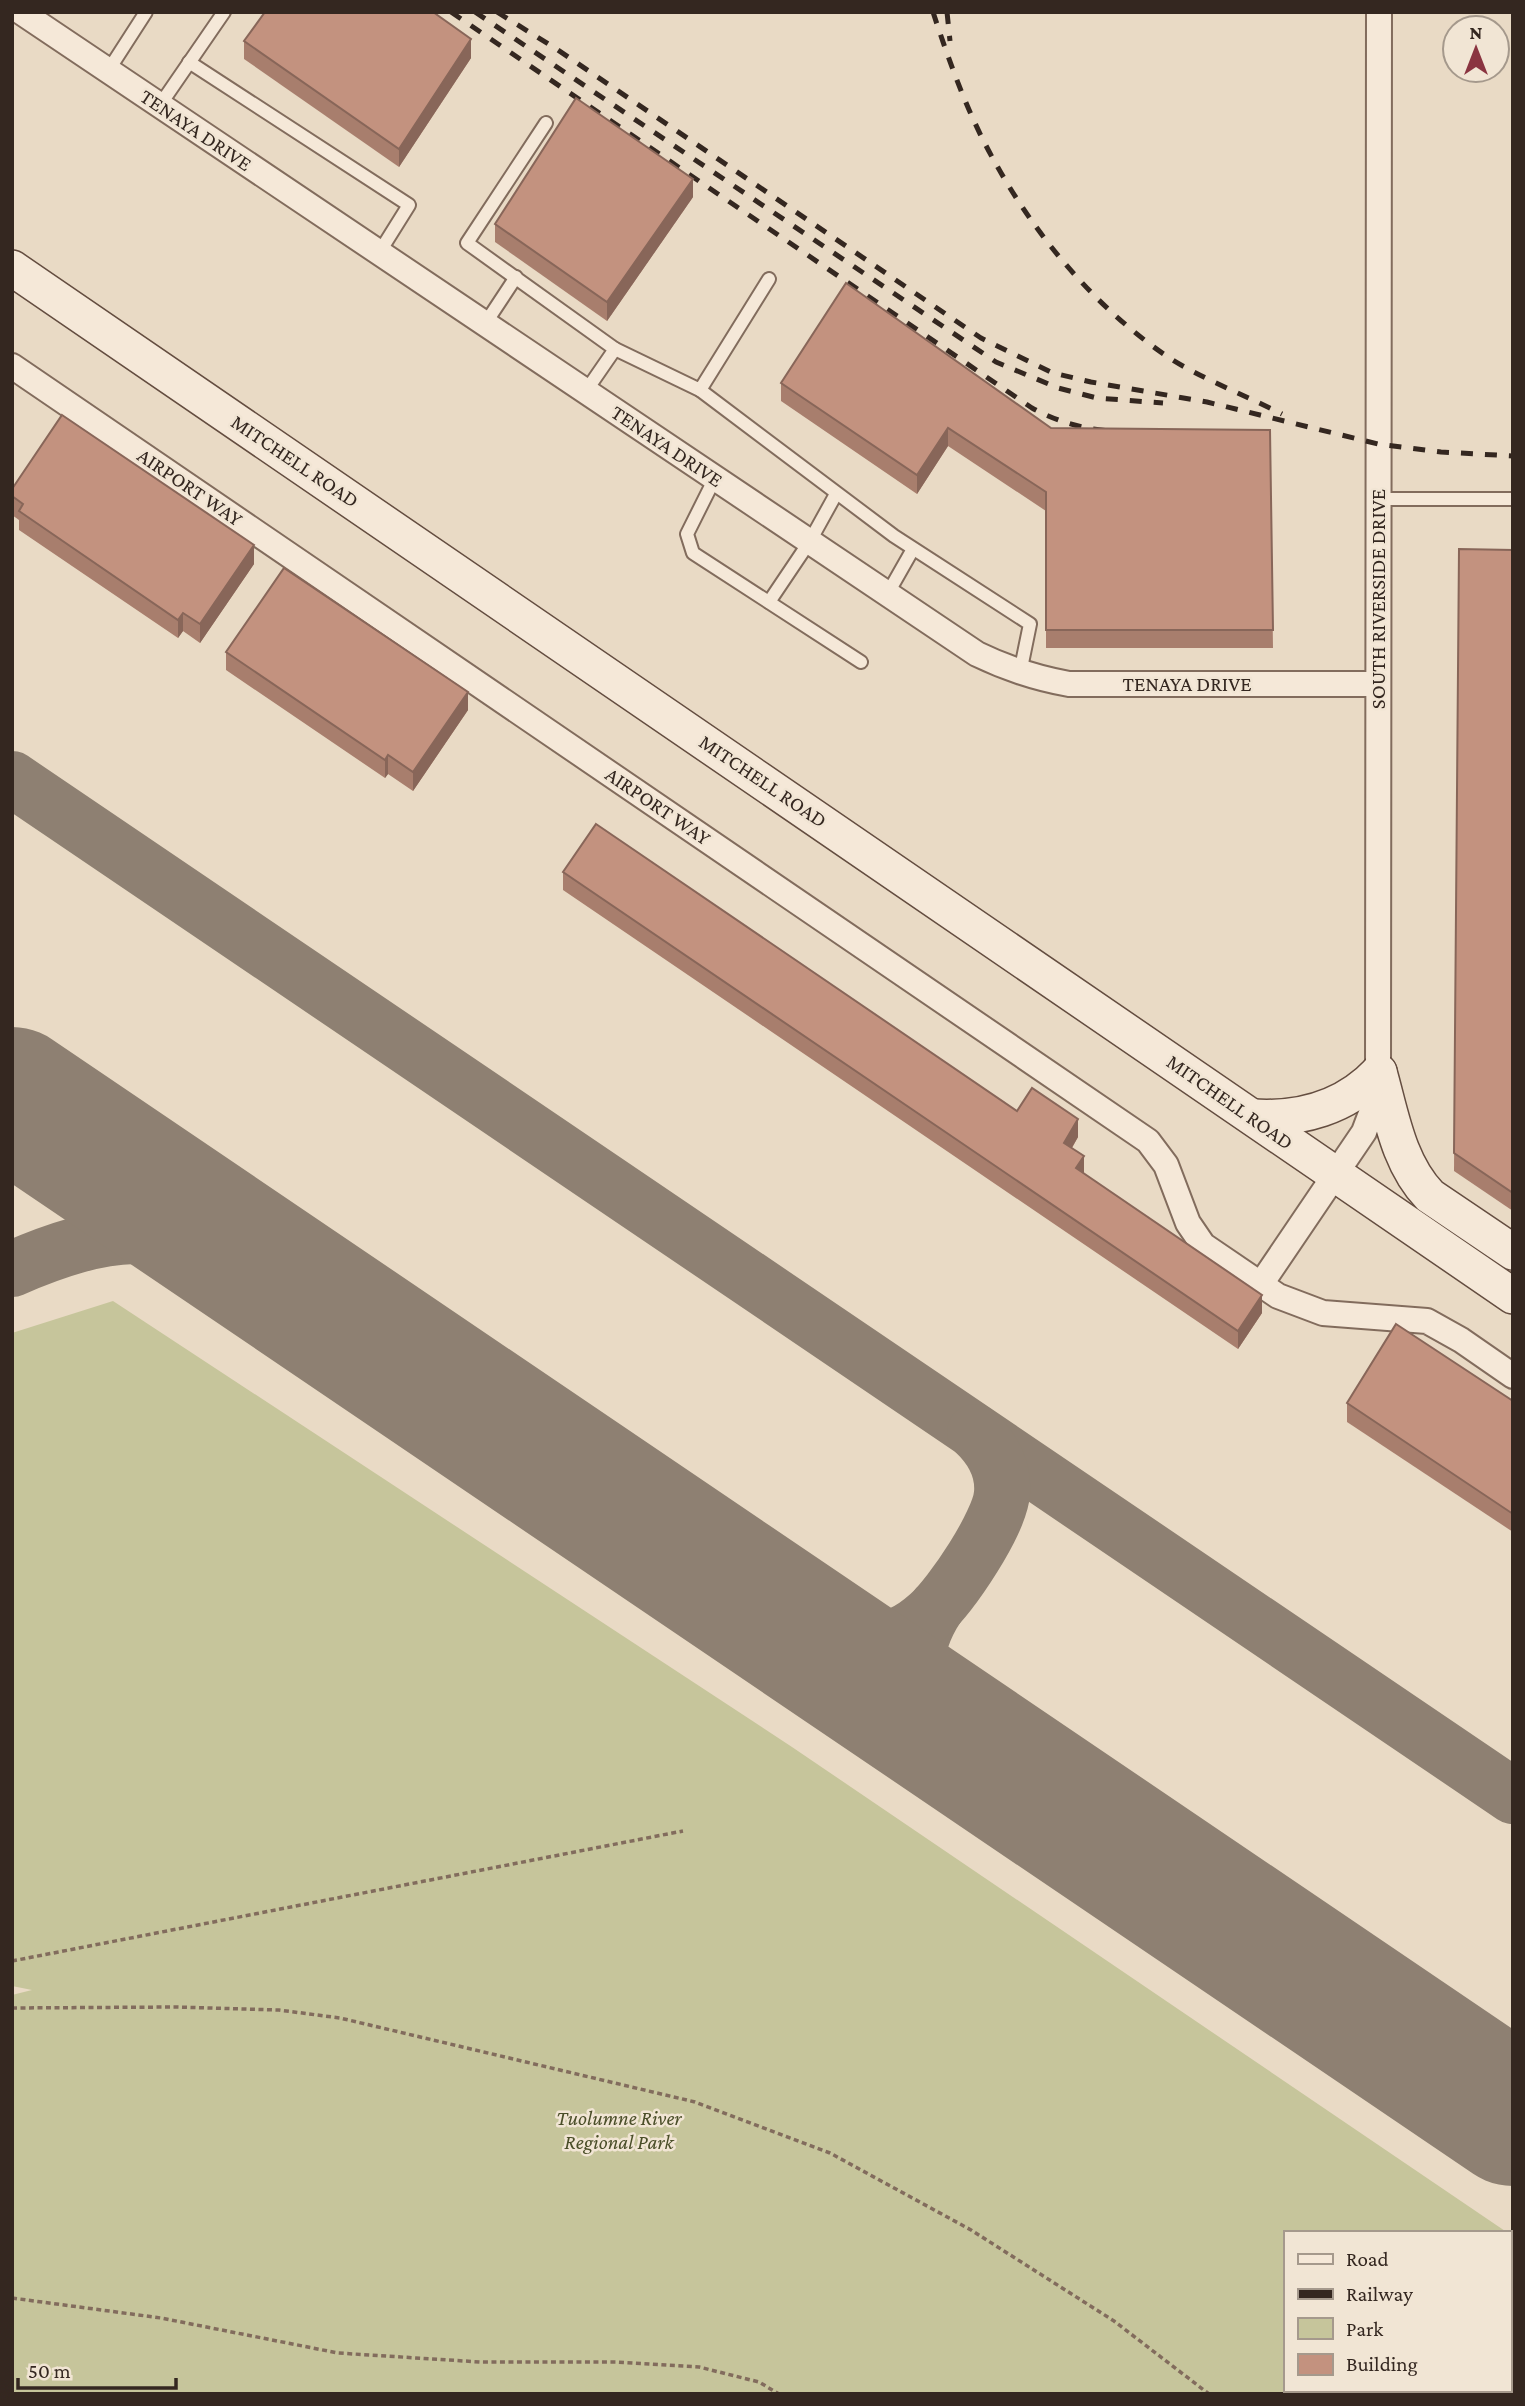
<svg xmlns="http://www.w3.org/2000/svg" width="1525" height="2406" font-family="'Crimson Pro',serif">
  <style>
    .green { fill: #c6c59b }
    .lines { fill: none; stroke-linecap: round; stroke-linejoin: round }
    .taxiway { stroke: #8e8072; stroke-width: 56 }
    .runway { stroke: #8e8072; stroke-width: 142 }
    .lane-casing { stroke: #826c5d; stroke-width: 16 }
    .street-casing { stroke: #826c5d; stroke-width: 28 }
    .secondary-casing { stroke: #644d40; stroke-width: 38 }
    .path { stroke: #826c5d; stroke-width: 3.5; stroke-dasharray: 5 3.5; stroke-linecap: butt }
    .lane { stroke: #f5e8d8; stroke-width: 12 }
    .street { stroke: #f5e8d8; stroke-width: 24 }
    .secondary { stroke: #f5e8d8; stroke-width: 35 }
    .rail { stroke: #342720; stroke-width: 5; stroke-dasharray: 12 12; stroke-linecap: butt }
    .wall { fill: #a87e6d }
    .shaded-wall { fill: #886659 }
    .building { fill: #c3927f; stroke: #886659; stroke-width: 2 }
    .labels { text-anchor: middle; stroke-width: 5; stroke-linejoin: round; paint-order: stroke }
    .street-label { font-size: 21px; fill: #342720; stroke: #f1e5d4 }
    .park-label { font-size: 21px; font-style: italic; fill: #4a4e28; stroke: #f1e5d4 }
  </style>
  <rect width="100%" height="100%" fill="#e9dac5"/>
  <polygon class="green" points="113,1301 792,1747 1508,2233 1285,2233 1285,2390 1509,2390 1509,2233 1513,2236 1513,2394 12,2394 12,1995 32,1990 12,1986 12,1333"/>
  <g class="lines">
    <g class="taxiway">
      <polyline points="12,779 1513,1796"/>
      <path d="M12 1269C106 1228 162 1224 257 1264"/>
      <path d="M937 1607C909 1650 908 1696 948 1732"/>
      <path d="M800 1632C831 1645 866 1649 898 1635 910 1631 920 1623 929 1615 952 1594 1000 1523 1002 1493 1004 1468 992 1448 975 1432"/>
    </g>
    <polyline class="runway" points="12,1098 1513,2115"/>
    <g class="lane-casing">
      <g id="lane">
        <polyline points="189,62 409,205 379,253"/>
        <polyline points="108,71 146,12"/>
        <polyline points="160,105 224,12"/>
        <polyline points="546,123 467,243 615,349"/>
        <polyline points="485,324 516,277"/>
        <polyline points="700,390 894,536 1030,624 1020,673"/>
        <polyline points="586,391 615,349 700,390 769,279"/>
        <polyline points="715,478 687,534 693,553 861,662"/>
        <polyline points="1378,499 1513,499"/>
        <polyline points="888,593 913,549"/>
        <polyline points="769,602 810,541 836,494"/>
      </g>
    </g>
    <g class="street-casing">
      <g id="street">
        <path d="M21 12 977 654C1008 669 1035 678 1069 684H1377"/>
        <polyline points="12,366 1148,1141 1166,1165 1188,1223 1203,1245 1278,1296 1323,1313 1427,1321 1461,1340 1513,1376"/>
        <polyline points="1261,1284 1364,1132 1373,1108 1378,1081 1379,12"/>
      </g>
    </g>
    <g class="secondary-casing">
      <g id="secondary">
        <polyline points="12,268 1513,1296"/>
        <path d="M1379 1072C1391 1114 1398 1163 1430 1196L1513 1252"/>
        <path d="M1253 1117C1301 1120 1346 1107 1379 1072"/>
      </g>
    </g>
    <g class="path">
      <polyline points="12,1961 683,1831"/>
      <polyline points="12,2008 175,2007 279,2010 340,2018 695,2102 830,2153 971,2230 1114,2321 1209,2394"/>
      <polyline points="12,2298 161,2318 338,2353 480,2362 616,2362 699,2367 759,2382 779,2394"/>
    </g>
    <use href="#lane" class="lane"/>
    <use href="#street" class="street"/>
    <use href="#secondary" class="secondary"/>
    <g class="rail">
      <path d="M451 12 1032 408C1056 421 1082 429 1110 431"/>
      <polyline points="475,12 996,362 1058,388 1097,398 1163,403"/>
      <polyline points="497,12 558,50 981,338 1053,373 1091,382 1207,402 1378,444 1441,452 1513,456"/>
      <path d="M933 12C950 64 969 117 996 164 1037 238 1097 309 1168 357 1200 378 1247 396 1282 414"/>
      <polyline points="947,12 950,41"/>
    </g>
  </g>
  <g class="wall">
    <polygon points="244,41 471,58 399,167 244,59"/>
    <polygon points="693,197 607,321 495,242 495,224"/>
    <polygon points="781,383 1051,428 1270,430 1273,648 1046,648 1046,511 948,446 917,494 781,401"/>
    <polygon points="12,489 254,564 200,643 183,631 178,638 19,530 19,520 12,515"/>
    <polygon points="1459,549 1513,550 1513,1211 1454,1171"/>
    <polygon points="226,652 468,710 413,791 388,774 385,778 226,670"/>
    <polygon points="563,872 1017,1111 1078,1137 1072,1148 1084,1174 1262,1313 1238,1349 563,890"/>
    <polygon points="1513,1401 1513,1532 1347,1422 1347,1403"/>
  </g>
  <g class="shaded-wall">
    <polygon points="471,39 471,58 399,167 399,149"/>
    <polygon points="693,179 693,197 607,321 607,302"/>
    <polygon points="948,428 948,446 917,494 917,475"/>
    <polygon points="254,545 254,564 200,643 200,624"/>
    <polygon points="183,613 183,631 178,638 178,620"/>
    <polygon points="468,692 468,710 413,791 413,772"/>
    <polygon points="388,755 388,774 385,778 385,760"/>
    <polygon points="1078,1119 1078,1137 1064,1161 1064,1143"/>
    <polygon points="1084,1156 1084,1174 1076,1168"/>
    <polygon points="1262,1295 1262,1313 1238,1349 1238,1331"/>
  </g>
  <g class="building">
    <polygon points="265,12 433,12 471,39 399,149 244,41"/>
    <polygon points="576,98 693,179 607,302 495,224"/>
    <polygon points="846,283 1051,428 1270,430 1273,630 1046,630 1046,492 948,428 917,475 781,383"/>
    <polygon points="62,415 254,545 200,624 183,613 178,620 19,511 23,504 12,496 12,489"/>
    <polygon points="1459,549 1513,550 1513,1193 1454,1153"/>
    <polygon points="284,568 468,692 413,772 388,755 385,760 226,652"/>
    <polygon points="596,824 1017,1111 1032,1088 1078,1119 1064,1143 1084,1156 1076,1168 1262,1295 1238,1331 563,872"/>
    <polygon points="1396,1324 1513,1401 1513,1514 1347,1403"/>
  </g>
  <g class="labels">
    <g class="street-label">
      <text transform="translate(196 130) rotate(34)" y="7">TENAYA DRIVE</text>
      <text transform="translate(667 446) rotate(34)" y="7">TENAYA DRIVE</text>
      <text transform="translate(295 461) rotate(34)" y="7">MITCHELL ROAD</text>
      <text transform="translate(190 487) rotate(34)" y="7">AIRPORT WAY</text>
      <text transform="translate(1378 599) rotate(-90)" y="7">SOUTH RIVERSIDE DRIVE</text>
      <text x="1187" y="691">TENAYA DRIVE</text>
      <text transform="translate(763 781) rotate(34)" y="7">MITCHELL ROAD</text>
      <text transform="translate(658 806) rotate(34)" y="7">AIRPORT WAY</text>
      <text transform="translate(1230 1102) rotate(35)" y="7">MITCHELL ROAD</text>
    </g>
    <g class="park-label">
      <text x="619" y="2125">Tuolumne River<tspan x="619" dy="24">Regional Park</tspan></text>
    </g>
  </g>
  <rect width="1525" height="2406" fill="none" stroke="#342720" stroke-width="28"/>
  <rect x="1284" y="2231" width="228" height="161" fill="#f1e5d4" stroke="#a5998c" stroke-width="2"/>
  <rect x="1298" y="2254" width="35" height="10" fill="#f5e8d8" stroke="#a5998c" stroke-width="2"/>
  <text x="1346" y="2266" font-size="21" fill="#342720">Road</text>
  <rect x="1298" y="2289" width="35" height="10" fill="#342720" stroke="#a5998c" stroke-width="2"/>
  <text x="1346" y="2301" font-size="21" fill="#342720">Railway</text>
  <rect x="1298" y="2318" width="35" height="21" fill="#c6c59b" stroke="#a5998c" stroke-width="2"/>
  <text x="1346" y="2336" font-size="21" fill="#342720">Park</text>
  <rect x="1298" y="2354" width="35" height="21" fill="#c3927f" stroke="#a5998c" stroke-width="2"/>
  <text x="1346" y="2371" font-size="21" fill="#342720">Building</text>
  <g transform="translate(1476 49)"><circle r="33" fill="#f1e5d4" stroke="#a5998c" stroke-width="2"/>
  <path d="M0-5L12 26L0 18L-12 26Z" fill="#8a3440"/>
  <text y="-10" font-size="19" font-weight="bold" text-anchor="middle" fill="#342720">N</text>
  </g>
  <path d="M18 2378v10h158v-10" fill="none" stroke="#342720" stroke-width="3.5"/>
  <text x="28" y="2378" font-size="21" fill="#342720" stroke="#f1e5d4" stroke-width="5" paint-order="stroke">50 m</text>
</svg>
